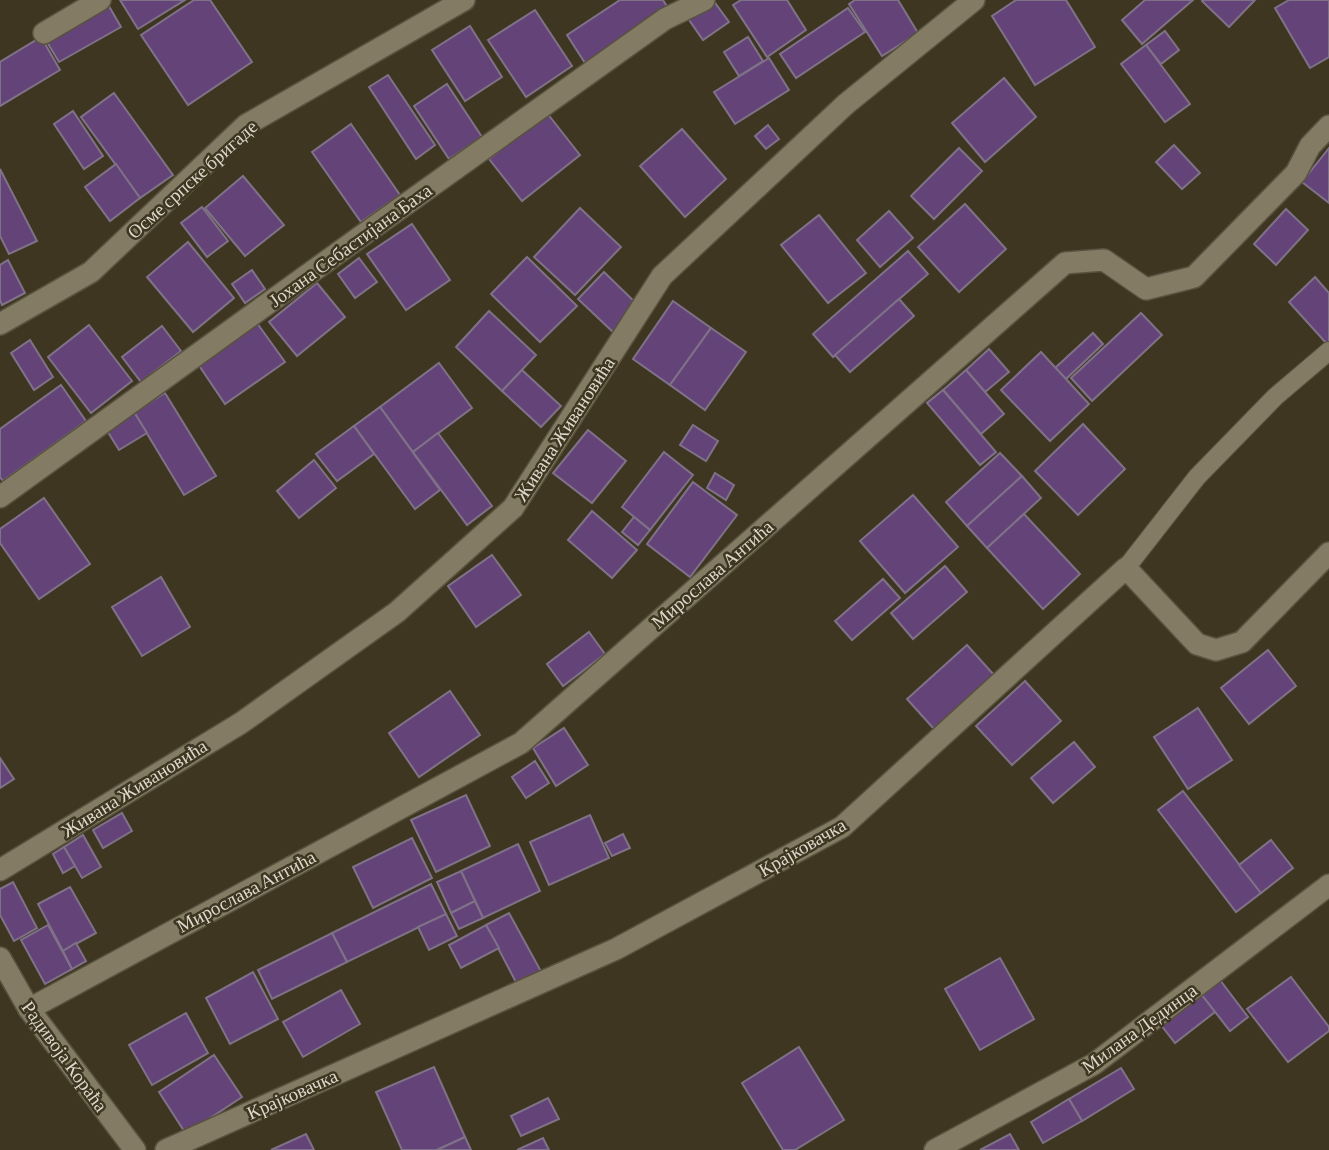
<svg xmlns="http://www.w3.org/2000/svg" width="1329" height="1150" font-family="'Crimson Pro',serif">
  <style>
    .building { fill: #644478; stroke: #7f7288; stroke-width: 2 }
    .lines { fill: none; stroke-linecap: round; stroke-linejoin: round }
    .lane-casing { stroke: #58523f; stroke-width: 20 }
    .street-casing { stroke: #58523f; stroke-width: 24 }
    .lane { stroke: #837b63; stroke-width: 18 }
    .street { stroke: #837b63; stroke-width: 21 }
    .labels { text-anchor: middle; stroke-width: 5; stroke-linejoin: round; paint-order: stroke }
    .street-label { font-size: 19px; fill: #dcd8cb; stroke: #3e3620 }
  </style>
  <rect width="100%" height="100%" fill="#3e3620"/>
  <g class="building">
    <polygon points="120,0 185,0 138,29"/>
    <polygon points="194,0 210,0 252,62 188,105 141,35"/>
    <polygon points="620,0 663,0 668,8 585,63 567,35"/>
    <polygon points="713,0 729,22 703,40 687,17"/>
    <polygon points="741,0 787,0 806,30 767,57 733,5"/>
    <polygon points="855,0 898,0 918,33 882,56 849,4"/>
    <polygon points="1016,0 1066,0 1095,47 1035,85 992,16"/>
    <polygon points="1145,0 1193,0 1142,44 1122,20"/>
    <polygon points="1203,0 1255,0 1229,27 1202,1"/>
    <polygon points="1289,0 1329,0 1329,57 1310,68 1275,8"/>
    <polygon points="106,1 121,27 59,62 44,37"/>
    <polygon points="848,8 865,32 796,78 780,54"/>
    <polygon points="535,10 572,66 526,97 488,40"/>
    <polygon points="470,26 502,77 465,101 432,50"/>
    <polygon points="1165,31 1179,50 1161,64 1146,45"/>
    <polygon points="41,37 60,70 0,106 0,62"/>
    <polygon points="748,37 763,61 739,76 724,52"/>
    <polygon points="1146,45 1190,104 1165,122 1121,64"/>
    <polygon points="769,58 789,90 735,124 714,92"/>
    <polygon points="388,75 435,145 416,159 369,87"/>
    <polygon points="1004,78 1036,117 985,162 952,123"/>
    <polygon points="447,84 482,137 449,159 414,106"/>
    <polygon points="114,93 173,175 140,198 81,117"/>
    <polygon points="73,111 103,156 84,169 54,124"/>
    <polygon points="547,113 580,155 522,201 489,159"/>
    <polygon points="351,124 400,195 361,222 312,152"/>
    <polygon points="768,125 779,139 766,149 755,136"/>
    <polygon points="682,129 726,179 685,217 640,166"/>
    <polygon points="1174,145 1200,173 1182,189 1156,162"/>
    <polygon points="959,148 982,171 934,219 911,196"/>
    <polygon points="1329,148 1329,203 1302,182"/>
    <polygon points="116,164 140,198 110,221 85,187"/>
    <polygon points="0,169 37,241 9,254 0,236"/>
    <polygon points="243,176 284,225 245,256 205,208"/>
    <polygon points="965,204 1006,249 959,292 918,247"/>
    <polygon points="202,207 228,241 207,257 181,223"/>
    <polygon points="580,208 621,247 575,295 534,257"/>
    <polygon points="1286,209 1308,230 1276,265 1254,244"/>
    <polygon points="889,211 913,238 880,267 857,240"/>
    <polygon points="819,215 866,273 828,303 781,245"/>
    <polygon points="412,224 450,280 406,310 367,254"/>
    <polygon points="188,242 234,298 193,332 147,277"/>
    <polygon points="908,251 928,274 833,357 813,334"/>
    <polygon points="527,257 577,306 540,342 491,294"/>
    <polygon points="359,258 377,282 355,298 338,274"/>
    <polygon points="8,260 25,293 2,305 0,300 0,265"/>
    <polygon points="252,270 265,289 245,303 232,284"/>
    <polygon points="604,272 640,307 614,333 578,299"/>
    <polygon points="1315,277 1329,293 1329,342 1327,344 1289,302"/>
    <polygon points="317,283 345,317 297,356 269,322"/>
    <polygon points="899,299 914,316 850,372 835,355"/>
    <polygon points="673,301 711,328 670,385 633,359"/>
    <polygon points="489,311 536,355 502,391 456,347"/>
    <polygon points="1141,313 1162,335 1092,401 1071,378"/>
    <polygon points="257,323 285,362 225,404 198,364"/>
    <polygon points="89,325 132,381 91,413 48,357"/>
    <polygon points="162,326 181,351 141,382 122,357"/>
    <polygon points="711,328 746,352 705,410 670,385"/>
    <polygon points="1093,333 1103,344 1066,379 1055,368"/>
    <polygon points="30,340 53,377 34,390 11,353"/>
    <polygon points="989,349 1009,372 985,392 966,370"/>
    <polygon points="1041,352 1089,404 1050,441 1001,390"/>
    <polygon points="439,363 472,408 413,452 380,407"/>
    <polygon points="522,370 561,406 541,427 502,391"/>
    <polygon points="966,370 1004,414 981,434 943,390"/>
    <polygon points="61,385 86,421 3,481 0,477 0,429"/>
    <polygon points="943,390 996,452 980,465 927,403"/>
    <polygon points="165,393 216,476 184,495 134,412"/>
    <polygon points="380,407 440,490 415,509 354,426"/>
    <polygon points="134,412 147,433 119,450 106,429"/>
    <polygon points="1083,424 1125,469 1078,515 1035,471"/>
    <polygon points="693,425 718,441 706,461 680,445"/>
    <polygon points="354,426 374,454 337,481 316,454"/>
    <polygon points="588,430 626,461 592,503 553,473"/>
    <polygon points="438,433 492,506 467,525 413,452"/>
    <polygon points="664,452 693,475 650,530 622,507"/>
    <polygon points="1000,453 1022,476 967,526 946,502"/>
    <polygon points="314,460 336,488 299,518 277,491"/>
    <polygon points="715,473 734,485 726,500 707,488"/>
    <polygon points="1022,476 1041,498 987,548 967,526"/>
    <polygon points="693,482 737,515 690,577 647,544"/>
    <polygon points="913,495 958,547 905,593 860,541"/>
    <polygon points="44,498 90,564 39,599 0,543 0,529"/>
    <polygon points="592,511 637,550 612,578 568,540"/>
    <polygon points="1024,514 1080,574 1043,609 987,548"/>
    <polygon points="634,517 650,530 638,545 622,532"/>
    <polygon points="492,555 521,595 476,627 448,586"/>
    <polygon points="945,566 967,592 913,639 891,613"/>
    <polygon points="161,577 190,627 142,656 112,607"/>
    <polygon points="883,579 900,598 852,640 835,621"/>
    <polygon points="589,632 605,654 563,686 547,664"/>
    <polygon points="967,645 994,675 934,729 907,699"/>
    <polygon points="1268,650 1296,686 1249,724 1221,688"/>
    <polygon points="1025,681 1061,721 1012,765 976,726"/>
    <polygon points="450,691 480,735 419,777 389,733"/>
    <polygon points="1198,708 1232,760 1188,789 1154,737"/>
    <polygon points="564,728 588,765 556,786 533,748"/>
    <polygon points="1074,742 1095,767 1053,803 1031,778"/>
    <polygon points="0,758 14,779 0,788"/>
    <polygon points="535,761 549,783 526,798 512,777"/>
    <polygon points="1183,791 1261,893 1236,912 1158,810"/>
    <polygon points="466,795 490,846 436,872 411,820"/>
    <polygon points="122,813 132,831 103,848 93,830"/>
    <polygon points="590,815 609,858 549,885 530,842"/>
    <polygon points="623,834 630,848 612,856 605,843"/>
    <polygon points="83,835 101,867 82,878 64,847"/>
    <polygon points="412,838 432,878 373,908 353,867"/>
    <polygon points="1271,840 1293,868 1261,893 1239,865"/>
    <polygon points="518,844 540,891 483,918 461,871"/>
    <polygon points="64,847 75,866 63,873 53,854"/>
    <polygon points="461,871 475,901 451,913 437,882"/>
    <polygon points="13,882 37,928 14,941 0,915 0,889"/>
    <polygon points="431,884 446,914 347,962 332,933"/>
    <polygon points="70,887 96,933 63,951 38,904"/>
    <polygon points="475,901 483,918 459,929 451,913"/>
    <polygon points="509,913 543,975 519,988 486,925"/>
    <polygon points="446,914 457,936 429,950 418,927"/>
    <polygon points="48,925 72,969 45,984 21,940"/>
    <polygon points="486,925 499,948 461,968 449,945"/>
    <polygon points="332,933 347,962 272,999 258,970"/>
    <polygon points="76,943 86,961 72,969 63,951"/>
    <polygon points="1000,958 1034,1019 980,1050 945,989"/>
    <polygon points="253,972 278,1019 230,1044 206,998"/>
    <polygon points="1291,977 1329,1027 1329,1031 1288,1062 1247,1009"/>
    <polygon points="1220,980 1248,1017 1230,1031 1201,994"/>
    <polygon points="341,990 360,1024 303,1057 283,1022"/>
    <polygon points="1201,994 1215,1012 1175,1043 1161,1025"/>
    <polygon points="186,1013 208,1053 152,1085 129,1045"/>
    <polygon points="799,1047 844,1120 795,1150 783,1150 742,1083"/>
    <polygon points="214,1055 242,1097 186,1134 159,1092"/>
    <polygon points="434,1067 465,1137 437,1150 402,1150 376,1092"/>
    <polygon points="1121,1068 1134,1089 1082,1121 1069,1099"/>
    <polygon points="548,1098 559,1119 521,1136 511,1116"/>
    <polygon points="1069,1099 1082,1121 1043,1143 1031,1122"/>
    <polygon points="306,1134 314,1150 271,1150"/>
    <polygon points="1010,1134 1019,1150 980,1150"/>
    <polygon points="465,1137 471,1150 437,1150"/>
    <polygon points="543,1138 549,1150 517,1150"/>
  </g>
  <g class="lines">
    <g class="lane-casing">
      <polyline id="lane" points="1126,568 1197,477 1275,397 1329,351"/>
    </g>
    <g class="street-casing">
      <g id="street">
        <polyline points="44,33 100,0"/>
        <polyline points="0,324 91,272 246,125 464,0"/>
        <polyline points="0,497 360,237 665,19 704,0"/>
        <polyline points="0,870 241,723 397,612 513,508 662,276 846,104 974,0"/>
        <polyline points="0,958 29,1009 135,1150"/>
        <polyline points="29,1009 521,743 1065,263 1104,260 1146,289 1194,277 1296,173 1310,146 1329,126"/>
        <polyline points="166,1150 616,949 842,827 1126,568 1197,644 1216,650 1242,642 1329,553"/>
        <polyline points="935,1150 1094,1064 1329,885"/>
      </g>
    </g>
    <use href="#lane" class="lane"/>
    <use href="#street" class="street"/>
  </g>
  <g class="labels">
    <g class="street-label">
      <text transform="translate(192 179) rotate(-42)" y="7">Осме српске бригаде</text>
      <text transform="translate(350 245) rotate(-36)" y="7">Јохана Себастијана Баха</text>
      <text transform="translate(564 429) rotate(-57)" y="7">Живана Живановића</text>
      <text transform="translate(712 574) rotate(-41)" y="7">Мирослава Антића</text>
      <text transform="translate(134 788) rotate(-32)" y="7">Живана Живановића</text>
      <text transform="translate(802 847) rotate(-30)" y="7">Крајковачка</text>
      <text transform="translate(246 891) rotate(-28)" y="7">Мирослава Антића</text>
      <text transform="translate(1139 1028) rotate(-36)" y="7">Милана Дединца</text>
      <text transform="translate(65 1056) rotate(54)" y="7">Радивоја Кораћа</text>
      <text transform="translate(292 1094) rotate(-24)" y="7">Крајковачка</text>
    </g>
  </g>
</svg>
